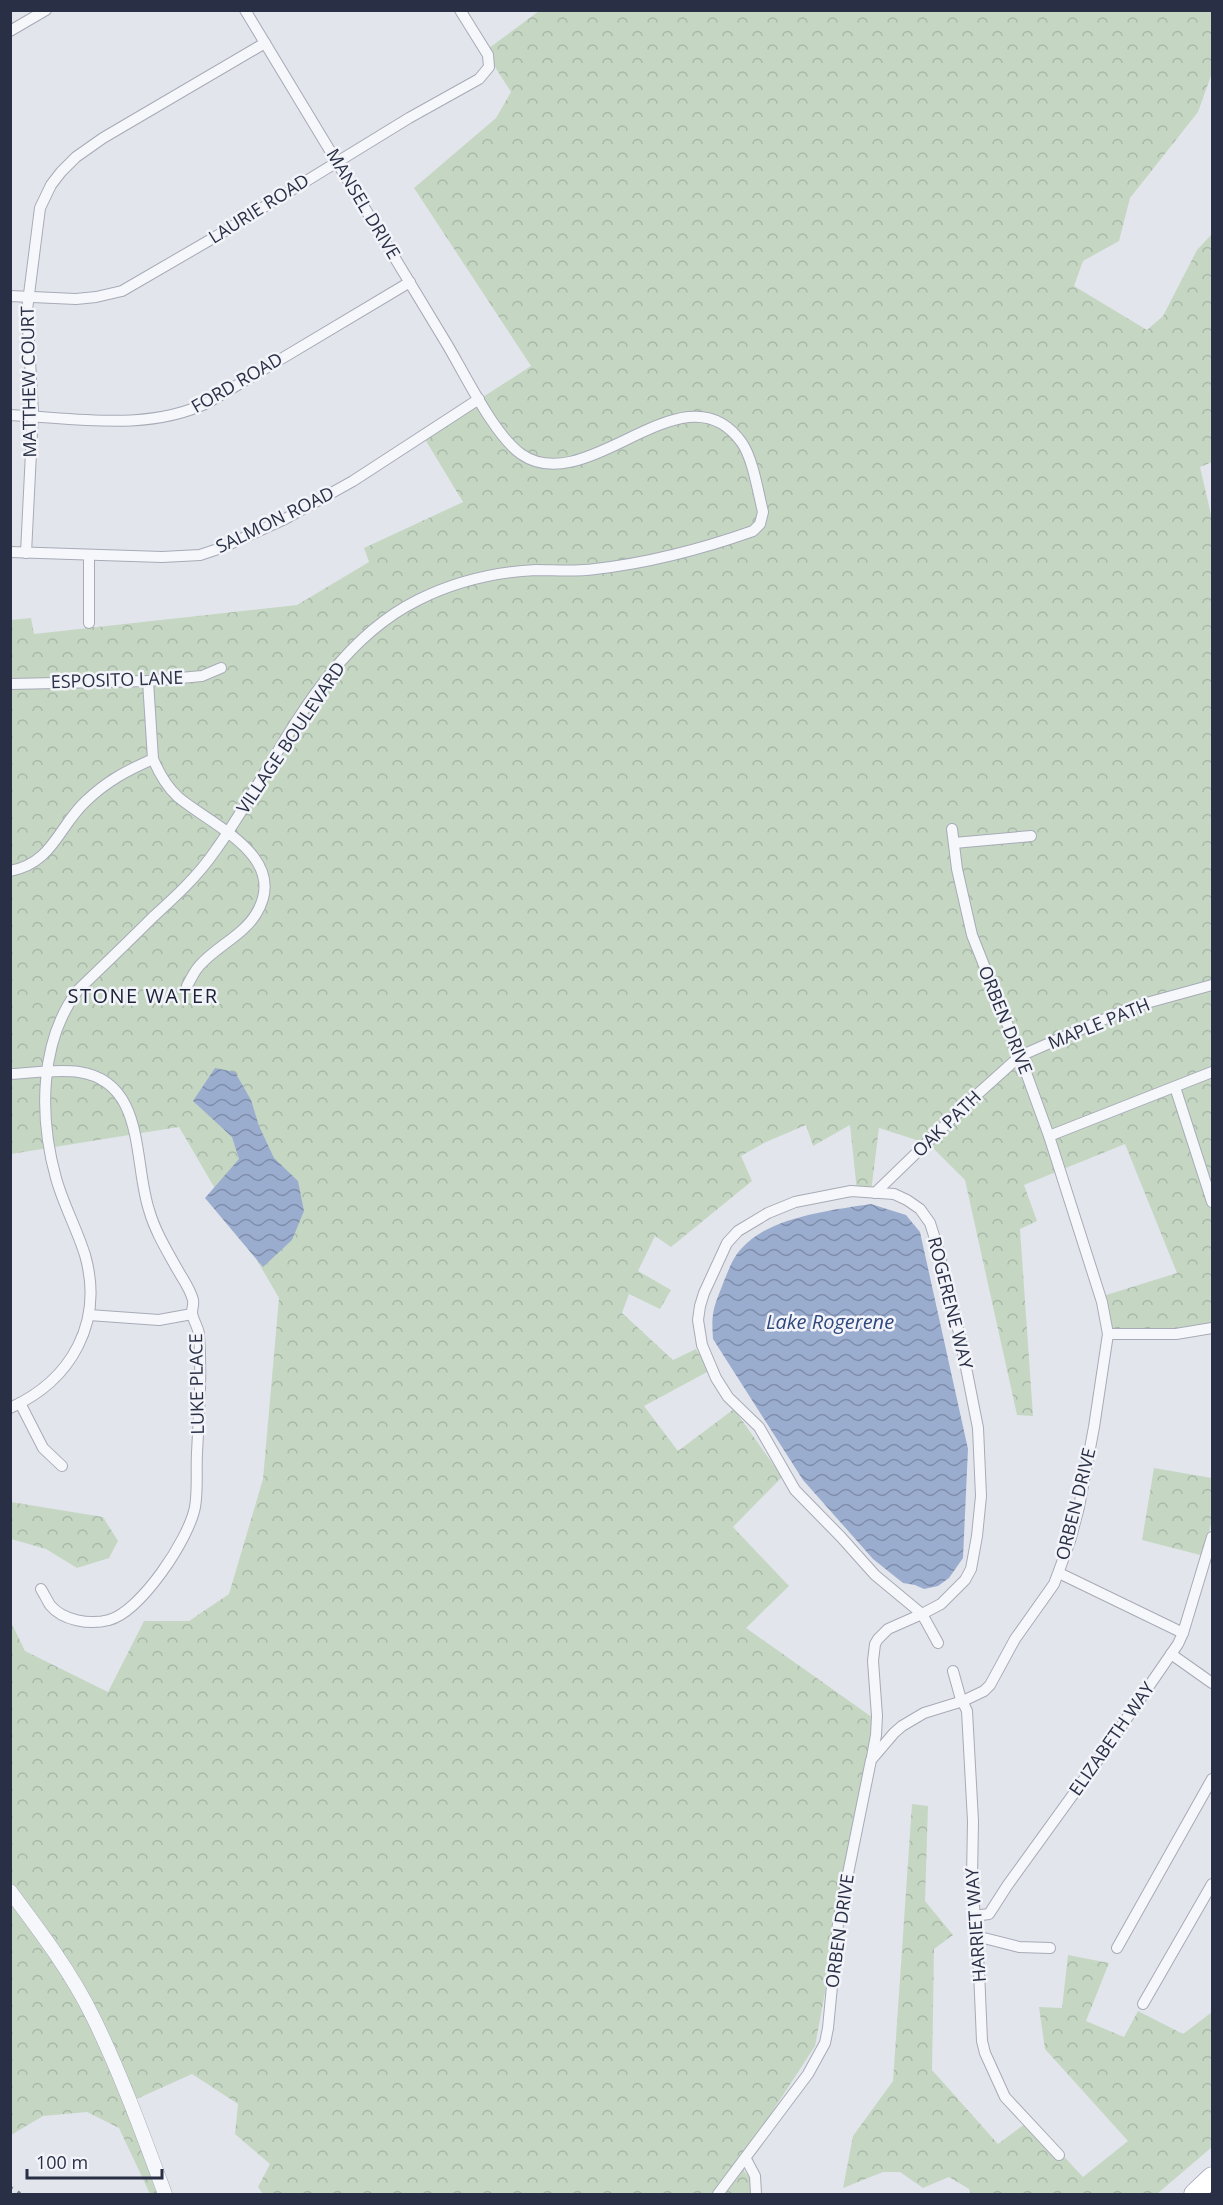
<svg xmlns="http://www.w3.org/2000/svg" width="1223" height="2205" font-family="'Open Sans',sans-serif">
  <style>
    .forest { fill: url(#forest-crowns) }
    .water { fill: url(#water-waves) }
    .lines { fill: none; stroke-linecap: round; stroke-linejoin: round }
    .minor-casing { stroke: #a7abb7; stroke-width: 12 }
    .tertiary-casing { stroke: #a7abb7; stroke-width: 15 }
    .motorway-casing { stroke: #8990a4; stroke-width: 21 }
    .minor { stroke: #f6f7fa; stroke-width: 10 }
    .tertiary { stroke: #f6f7fa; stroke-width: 14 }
    .motorway { stroke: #fff; stroke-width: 20 }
    .rail { stroke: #7b8297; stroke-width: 3; stroke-dasharray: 3 6; stroke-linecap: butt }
    .labels { text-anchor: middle; stroke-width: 5; stroke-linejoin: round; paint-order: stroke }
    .street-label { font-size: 18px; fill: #293046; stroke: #f3f4f9 }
    .neighbourhood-label { font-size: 20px; letter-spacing: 1.5px; fill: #1b2137; stroke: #f3f4f9 }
    .water-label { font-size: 20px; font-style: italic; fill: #2f487e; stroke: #f3f4f9 }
  </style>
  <defs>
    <pattern id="forest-crowns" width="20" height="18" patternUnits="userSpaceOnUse" patternTransform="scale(1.5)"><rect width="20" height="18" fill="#c5d7c3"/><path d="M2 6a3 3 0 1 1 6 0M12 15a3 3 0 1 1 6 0" fill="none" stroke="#a9b9a9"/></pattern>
    <pattern id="water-waves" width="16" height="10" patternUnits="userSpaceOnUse" patternTransform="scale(1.5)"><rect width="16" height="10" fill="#9badcf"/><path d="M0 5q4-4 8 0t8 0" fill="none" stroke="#7e8daa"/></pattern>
  </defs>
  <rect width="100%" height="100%" fill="#e3e5ec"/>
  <g class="forest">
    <polygon points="539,11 1212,11 1212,73 1198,112 1130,198 1119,241 1083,261 1074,286 1147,330 1163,316 1197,250 1212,234 1212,462 1200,467 1212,519 1212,1323 1175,1328 1113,1331 1103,1296 1177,1273 1125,1144 1024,1185 1037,1221 1020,1229 1033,1416 1017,1415 965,1180 929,1144 879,1128 871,1192 857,1191 850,1125 813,1146 806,1125 766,1142 741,1156 752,1181 671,1247 655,1236 638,1271 671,1290 660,1309 629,1294 622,1313 673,1360 696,1349 709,1371 644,1406 678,1451 734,1409 782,1477 733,1527 789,1586 746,1628 876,1720 815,2046 744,2155 744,2171 750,2178 750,2194 263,2194 258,2187 270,2164 235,2134 238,2104 192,2074 130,2102 158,2194 150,2194 119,2128 87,2112 43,2116 11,2135 10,1620 25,1651 108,1692 144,1621 189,1621 229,1594 263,1479 279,1298 179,1127 11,1154 11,620 31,618 34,634 297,605 369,562 364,548 463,502 423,436 531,366 414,188 496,118 511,92 485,51"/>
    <polygon points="1154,1468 1212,1478 1212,1519 1204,1556 1142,1540"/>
    <polygon points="11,1502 103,1517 118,1541 109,1558 77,1568 46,1549 11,1539"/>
    <polygon points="912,1804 928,1806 925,1901 953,1935 934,1949 932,2070 998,2144 1030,2120 1083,2177 1128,2141 1045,2049 1039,2007 1062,2008 1068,1955 1109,1963 1086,2021 1124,2037 1138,2011 1183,2034 1212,2012 1212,2147 1157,2194 971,2194 969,2189 949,2177 923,2188 900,2172 883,2172 843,2188 853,2136 893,2081"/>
  </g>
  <g class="water">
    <polygon points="215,1068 235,1072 251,1100 259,1126 274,1158 298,1181 304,1211 292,1240 263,1267 205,1198 239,1159 232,1137 193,1101"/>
    <path d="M871 1204 906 1215 920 1232 968 1449 963 1558 949 1578 938 1586 924 1589 915 1585 903 1583 873 1559 803 1480 713 1339C711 1311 714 1307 724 1281 729 1269 733 1257 742 1248 769 1217 832 1210 871 1204Z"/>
  </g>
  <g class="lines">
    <g class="minor-casing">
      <g id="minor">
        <polyline points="10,31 46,10"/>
        <polyline points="10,296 76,299 96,297 122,291 215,237 409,118 479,79 489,67 488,55 460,10"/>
        <path d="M10 415C76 418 148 432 209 402L410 282"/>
        <polyline points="10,552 162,557 200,555 221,548 285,519 353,481 479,399"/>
        <polyline points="26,553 33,412 27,310 40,208 51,185 61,172 76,157 103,138 265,43"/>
        <polyline points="89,556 89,623"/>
        <path d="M148 681 153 759C159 773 167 787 178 797 211 825 291 857 256 914 244 934 218 946 202 963 195 969 191 979 187 986"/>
        <polyline points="10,684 148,681 202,676 221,668"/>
        <polyline points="954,843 1031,836"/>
        <path d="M10 871C53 863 58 827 86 801 107 781 126 771 153 759"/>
        <path d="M10 1074C32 1073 57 1069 79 1072 146 1082 133 1161 149 1210 155 1231 166 1249 176 1267 182 1278 190 1288 193 1300 194 1304 192 1308 192 1313 193 1320 198 1327 199 1334 202 1374 199 1413 197 1453 196 1470 198 1490 195 1507 189 1539 141 1611 109 1620 90 1625 63 1621 50 1605 47 1600 44 1594 41 1589"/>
        <polyline points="1175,1087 1212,1202"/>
        <polyline points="1049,1136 1212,1072"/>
        <polyline points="875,1193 971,1100 1020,1056 1132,1007 1212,985"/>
        <polyline points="89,1315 159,1320 192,1314"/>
        <polyline points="1108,1334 1176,1334 1212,1328"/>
        <polyline points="20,1403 43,1448 62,1466"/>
        <path d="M10 1408C72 1380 104 1322 85 1255 77 1229 63 1204 56 1178 39 1117 39 1042 78 990 103 966 128 942 153 917 175 897 198 876 215 851 276 767 319 649 418 600 454 582 495 572 536 570 555 570 575 572 595 569 648 563 702 549 753 531L760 524 763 512C758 492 753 459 742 443 685 361 588 501 521 454 493 434 464 372 445 341 378 231 312 120 245 10"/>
        <polyline points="1059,1573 1183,1633"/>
        <polyline points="1171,1654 1212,1683"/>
        <polyline points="953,1671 960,1696 967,1711 973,1821 972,1879 979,1971 982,2041 985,2053 1005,2097 1059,2155"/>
        <polyline points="872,1757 876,1735 877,1716 873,1661 875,1644 878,1639 888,1629 922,1614 941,1604 965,1580 971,1569 977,1536 981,1496 978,1428 960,1337 937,1245 930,1223 920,1209 907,1200 894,1194 851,1191 795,1202 768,1213 738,1231 727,1243 704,1293 700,1306 698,1320 702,1345 716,1378 728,1397 759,1427 795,1490 841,1537 875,1575 922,1614 938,1643"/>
        <polyline points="974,1916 989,1914 1007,1886 1098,1760 1178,1644 1183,1633 1212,1537"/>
        <polyline points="976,1936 1019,1947 1050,1948"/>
        <polyline points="1117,1948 1212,1779"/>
        <polyline points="1143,2004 1212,1884"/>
        <polyline points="746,2159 755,2176 756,2194"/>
        <polyline points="718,2194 808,2074 825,2043 828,2028 838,1923 871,1760 894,1733 902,1726 924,1713 963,1701 984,1691 990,1685 1015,1639 1054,1584 1070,1541 1079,1507 1094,1427 1108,1334 1102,1302 1049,1136 1020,1056 972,935 957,869 952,829"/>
      </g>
    </g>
    <g class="tertiary-casing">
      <path id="tertiary" d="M10 1891C40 1931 71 1972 93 2017 121 2074 143 2135 165 2194"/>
    </g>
    <g class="motorway-casing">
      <polyline id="motorway" points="1194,2194 1212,2177"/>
    </g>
    <use href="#minor" class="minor"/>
    <use href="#tertiary" class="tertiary"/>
    <use href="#motorway" class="motorway"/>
    <polyline class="rail" points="10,2187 21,2194"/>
  </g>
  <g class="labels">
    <g class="street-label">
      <text transform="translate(363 204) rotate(59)" y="6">MANSEL DRIVE</text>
      <text transform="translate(259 209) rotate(-32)" y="6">LAURIE ROAD</text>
      <text transform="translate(29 382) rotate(-91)" y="6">MATTHEW COURT</text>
      <text transform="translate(237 383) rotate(-30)" y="6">FORD ROAD</text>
      <text transform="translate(275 520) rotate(-26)" y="6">SALMON ROAD</text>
      <text transform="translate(117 680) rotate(-2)" y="6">ESPOSITO LANE</text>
      <text transform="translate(291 738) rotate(-56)" y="6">VILLAGE BOULEVARD</text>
      <text transform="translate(1005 1020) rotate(68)" y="6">ORBEN DRIVE</text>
      <text transform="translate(1099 1024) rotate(-22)" y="6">MAPLE PATH</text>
      <text transform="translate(947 1124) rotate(-44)" y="6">OAK PATH</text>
      <text transform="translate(950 1303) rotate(76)" y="6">ROGERENE WAY</text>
      <text transform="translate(197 1384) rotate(-91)" y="6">LUKE PLACE</text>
      <text transform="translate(1076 1504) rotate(-76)" y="6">ORBEN DRIVE</text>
      <text transform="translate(1112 1739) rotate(-55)" y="6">ELIZABETH WAY</text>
      <text transform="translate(976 1925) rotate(-94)" y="6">HARRIET WAY</text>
      <text transform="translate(840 1931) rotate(-82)" y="6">ORBEN DRIVE</text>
    </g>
    <g class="neighbourhood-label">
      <text x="143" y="1003">STONE WATER</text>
    </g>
    <g class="water-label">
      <text x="830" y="1329">Lake Rogerene</text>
    </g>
  </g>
  <rect width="1223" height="2205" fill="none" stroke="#293046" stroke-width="24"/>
  <path d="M27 2169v9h135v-9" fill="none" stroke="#293046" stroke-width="3"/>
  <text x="36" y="2169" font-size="18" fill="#293046" stroke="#f3f4f9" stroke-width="4.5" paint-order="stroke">100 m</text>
</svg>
